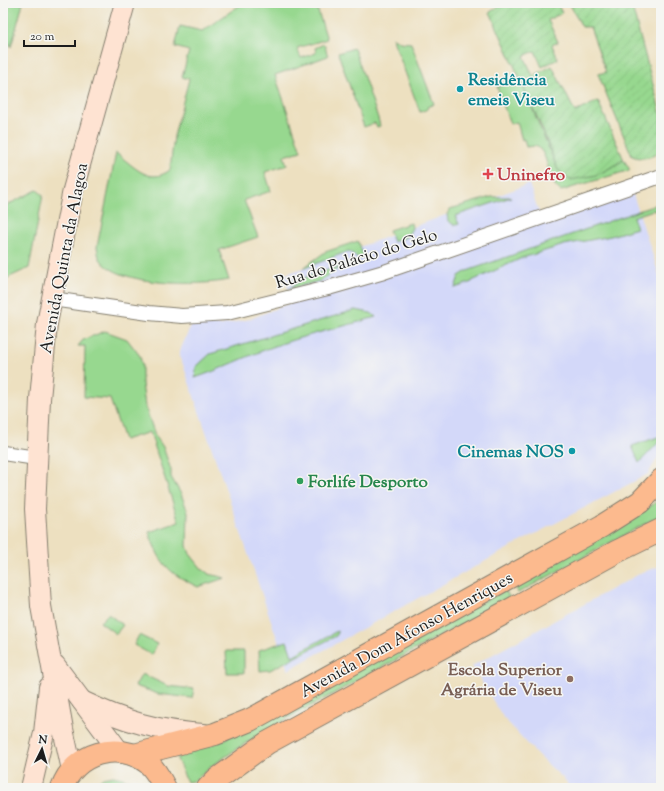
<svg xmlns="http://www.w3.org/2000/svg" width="664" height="791" font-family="'Sorts Mill Goudy',serif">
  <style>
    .built { fill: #d3d8f9 }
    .grass { fill: #97d88f; stroke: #5a7a56 }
    .garden { fill: url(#garden-furrows); stroke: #5a7a56 }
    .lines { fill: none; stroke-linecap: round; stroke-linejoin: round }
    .street-casing { stroke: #847e6e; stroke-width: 16 }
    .secondary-casing { stroke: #847e6e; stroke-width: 22 }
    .primary-casing { stroke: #847e6e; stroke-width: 24 }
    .street { stroke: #fff; stroke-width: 14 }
    .secondary { stroke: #fee3d2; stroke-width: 20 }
    .primary { stroke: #fcba8e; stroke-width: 22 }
    .culture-dot { fill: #0f9aa8; stroke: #f6f6f2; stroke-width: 1.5 }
    .health-dot { fill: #e0444e; stroke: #f6f6f2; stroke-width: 1.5 }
    .leisure-dot { fill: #2e9e5b; stroke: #f6f6f2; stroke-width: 1.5 }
    .education-dot { fill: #8d6e63; stroke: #f6f6f2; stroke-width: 1.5 }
    .labels { text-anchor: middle; stroke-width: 3; stroke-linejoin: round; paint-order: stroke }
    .culture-label { font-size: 17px; font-weight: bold; fill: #0d838f; stroke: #f6f6f2; text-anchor: start }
    .health-label { font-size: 17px; font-weight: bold; fill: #be3a42; stroke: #f6f6f2; text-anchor: start }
    .street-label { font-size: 17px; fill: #1c1c1c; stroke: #f6f6f2 }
    .leisure-label { font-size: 17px; font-weight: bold; fill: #27864d; stroke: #f6f6f2; text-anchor: start }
    .education-label { font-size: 17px; font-weight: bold; fill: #785e54; stroke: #f6f6f2; text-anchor: end }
  </style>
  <defs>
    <pattern id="garden-furrows" width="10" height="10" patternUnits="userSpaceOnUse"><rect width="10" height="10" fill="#97d88f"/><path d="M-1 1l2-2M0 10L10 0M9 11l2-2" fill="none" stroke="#82b97b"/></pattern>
  </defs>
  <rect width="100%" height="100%" fill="#f6f6f2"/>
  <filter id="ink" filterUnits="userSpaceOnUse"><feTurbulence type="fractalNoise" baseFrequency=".025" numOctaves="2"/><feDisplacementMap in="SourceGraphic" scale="8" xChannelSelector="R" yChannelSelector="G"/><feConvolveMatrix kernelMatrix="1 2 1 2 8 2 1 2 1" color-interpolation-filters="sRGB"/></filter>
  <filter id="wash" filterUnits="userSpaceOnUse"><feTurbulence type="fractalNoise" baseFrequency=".012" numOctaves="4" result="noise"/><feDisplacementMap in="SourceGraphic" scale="16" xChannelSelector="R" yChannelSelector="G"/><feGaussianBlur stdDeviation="0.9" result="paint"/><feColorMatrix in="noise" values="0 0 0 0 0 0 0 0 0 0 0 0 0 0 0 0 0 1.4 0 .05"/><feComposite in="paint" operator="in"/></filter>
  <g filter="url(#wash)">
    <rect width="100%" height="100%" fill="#ede0c0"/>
    <g class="built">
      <polygon points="529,184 542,221 632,191 661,281 661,452 648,474 518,543 288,670 179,353 192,323 221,325 250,319 292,302 284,275"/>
      <polygon points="661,566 661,788 569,788 566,781 539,756 503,717 472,666 643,572"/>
    </g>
    <g class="grass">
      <polygon points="3,3 23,3 11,47 3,34"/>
      <path d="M243 3H334L317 8 327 39 297 48 301 58 316 53 315 48 324 44 328 56 275 75 301 151 284 156 287 165 265 172 271 191 244 200 258 237 219 250 229 280C201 286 118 287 100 259 98 256 98 251 97 247L116 153C134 166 149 186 170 170L174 136 189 79 182 77 189 51 175 47 180 26 202 31Z"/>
      <polygon points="392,37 400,42 411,43 434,104 427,107 428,109 420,112"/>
      <polygon points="354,48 378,118 380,126 377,127 375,123 364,127 338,53"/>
      <path d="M520 79 558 170 590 176 597 175 624 160 630 170 561 191C546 182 550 151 535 146L526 147 524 139 522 140 517 122 510 124 497 87Z"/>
      <polygon points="37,190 43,195 29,268 3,280 3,207"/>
      <polygon points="491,197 511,197 455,216 459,224 454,225 448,221 447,214 450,209"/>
      <polygon points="661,203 661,213 653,210 633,217 637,228 611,236 564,245 522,258 472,281 472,282 455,288 459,276 467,271"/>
      <polygon points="411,223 412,228 407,237 393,242 389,230"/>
      <polygon points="358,241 364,257 359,259 349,251 302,269 325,252"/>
      <polygon points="343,265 320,281 287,290 306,277"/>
      <path d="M355 310 371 313 376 317C340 328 303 335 267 349 242 358 220 370 195 378L196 367 210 354Z"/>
      <path d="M105 331 127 339 140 356 142 365V383L145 406 155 435 163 447 171 470V477L181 494 188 512 187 546 190 554 202 569 209 574 225 578 198 587C167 572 160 564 149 532L179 522 150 432 124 440 110 399 84 397 85 346H78L83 340Z"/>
      <polygon points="661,436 658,443 639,463 632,446"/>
      <polygon points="661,498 661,515 518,593 514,585 651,506"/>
      <polygon points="505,590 510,598 272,727 238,748 212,766 194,781 187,782 177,759 179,754 194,751 221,741"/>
      <polygon points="108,614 123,625 116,634 100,622"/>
      <polygon points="337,631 338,633 336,636 270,670 260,671 259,650 287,641 292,656"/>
      <polygon points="139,635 157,644 152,655 134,645"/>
      <polygon points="226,651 244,651 244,673 227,673"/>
      <polygon points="142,674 168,686 194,689 192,698 158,694 135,686"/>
      <path d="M113 776C124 778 131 780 139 788H91L103 778Z"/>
    </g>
    <g class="garden">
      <polygon points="505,3 557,3 562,13 548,20 558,42 552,45 558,59 542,67 535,51 524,56 533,76 552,66 575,112 598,101 624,160 597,175 570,180 558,170 542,128 490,12"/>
      <path d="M569 3H631L661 114V150C654 158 641 160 632 156L598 74 606 72 590 27H582Z"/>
    </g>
  </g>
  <g filter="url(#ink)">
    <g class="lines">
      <g class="street-casing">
        <g id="street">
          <polyline points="52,299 149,313 182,316 227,313 328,288 384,272 661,176"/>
          <polyline points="3,453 36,458"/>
        </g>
      </g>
      <g class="secondary-casing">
        <g id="secondary">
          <polyline points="55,665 119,751"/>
          <path d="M82 701C123 721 158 731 204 734"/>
          <polyline points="72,770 63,729 41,606 35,509 40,399 47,324 73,190 125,3"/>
          <polyline points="31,788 44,733 49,687"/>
        </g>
      </g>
      <g class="primary-casing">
        <g id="primary">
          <polyline points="134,755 215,734 250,720 602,526 640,502 661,480"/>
          <path d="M62 788C74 753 118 740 148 763 156 770 160 779 165 788"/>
          <polyline points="208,788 216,780 267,743 616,552 661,530"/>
        </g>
      </g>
      <use href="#street" class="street"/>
      <use href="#secondary" class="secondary"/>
      <use href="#primary" class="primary"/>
    </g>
  </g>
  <g class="culture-dot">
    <circle cx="460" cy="89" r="4"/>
    <circle cx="572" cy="451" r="4"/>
  </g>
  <path class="health-dot" d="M486 168h4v4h4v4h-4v4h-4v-4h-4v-4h4z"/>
  <circle class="leisure-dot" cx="300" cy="481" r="4"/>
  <circle class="education-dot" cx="570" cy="679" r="4"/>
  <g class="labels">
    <g class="culture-label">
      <text x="468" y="85">Residência<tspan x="468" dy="20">emeis Viseu</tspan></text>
      <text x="564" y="457" text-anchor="end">Cinemas NOS</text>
    </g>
    <g class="health-label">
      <text x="497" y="180">Uninefro</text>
    </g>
    <g class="street-label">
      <text transform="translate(63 258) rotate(-79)" y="6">Avenida Quinta da Alagoa</text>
      <text transform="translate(356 258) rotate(-17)" y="6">Rua do Palácio do Gelo</text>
      <text transform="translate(406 634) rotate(-29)" y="6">Avenida Dom Afonso Henriques</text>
    </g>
    <g class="leisure-label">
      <text x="308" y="487">Forlife Desporto</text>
    </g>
    <g class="education-label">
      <text x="562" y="675">Escola Superior<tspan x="562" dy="20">Agrária de Viseu</tspan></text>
    </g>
  </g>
  <rect width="664" height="791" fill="none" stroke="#f6f6f2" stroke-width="16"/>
  <g transform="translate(42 749) rotate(5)" stroke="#f6f6f2" stroke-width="3" paint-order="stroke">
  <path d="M0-3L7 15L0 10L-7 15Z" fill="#1c1c1c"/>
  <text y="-6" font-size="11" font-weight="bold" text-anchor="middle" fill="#1c1c1c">N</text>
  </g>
  <path d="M24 40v6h51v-6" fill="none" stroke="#1c1c1c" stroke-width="2"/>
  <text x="30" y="40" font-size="12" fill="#1c1c1c" stroke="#f6f6f2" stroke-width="3" paint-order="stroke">20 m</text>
</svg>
